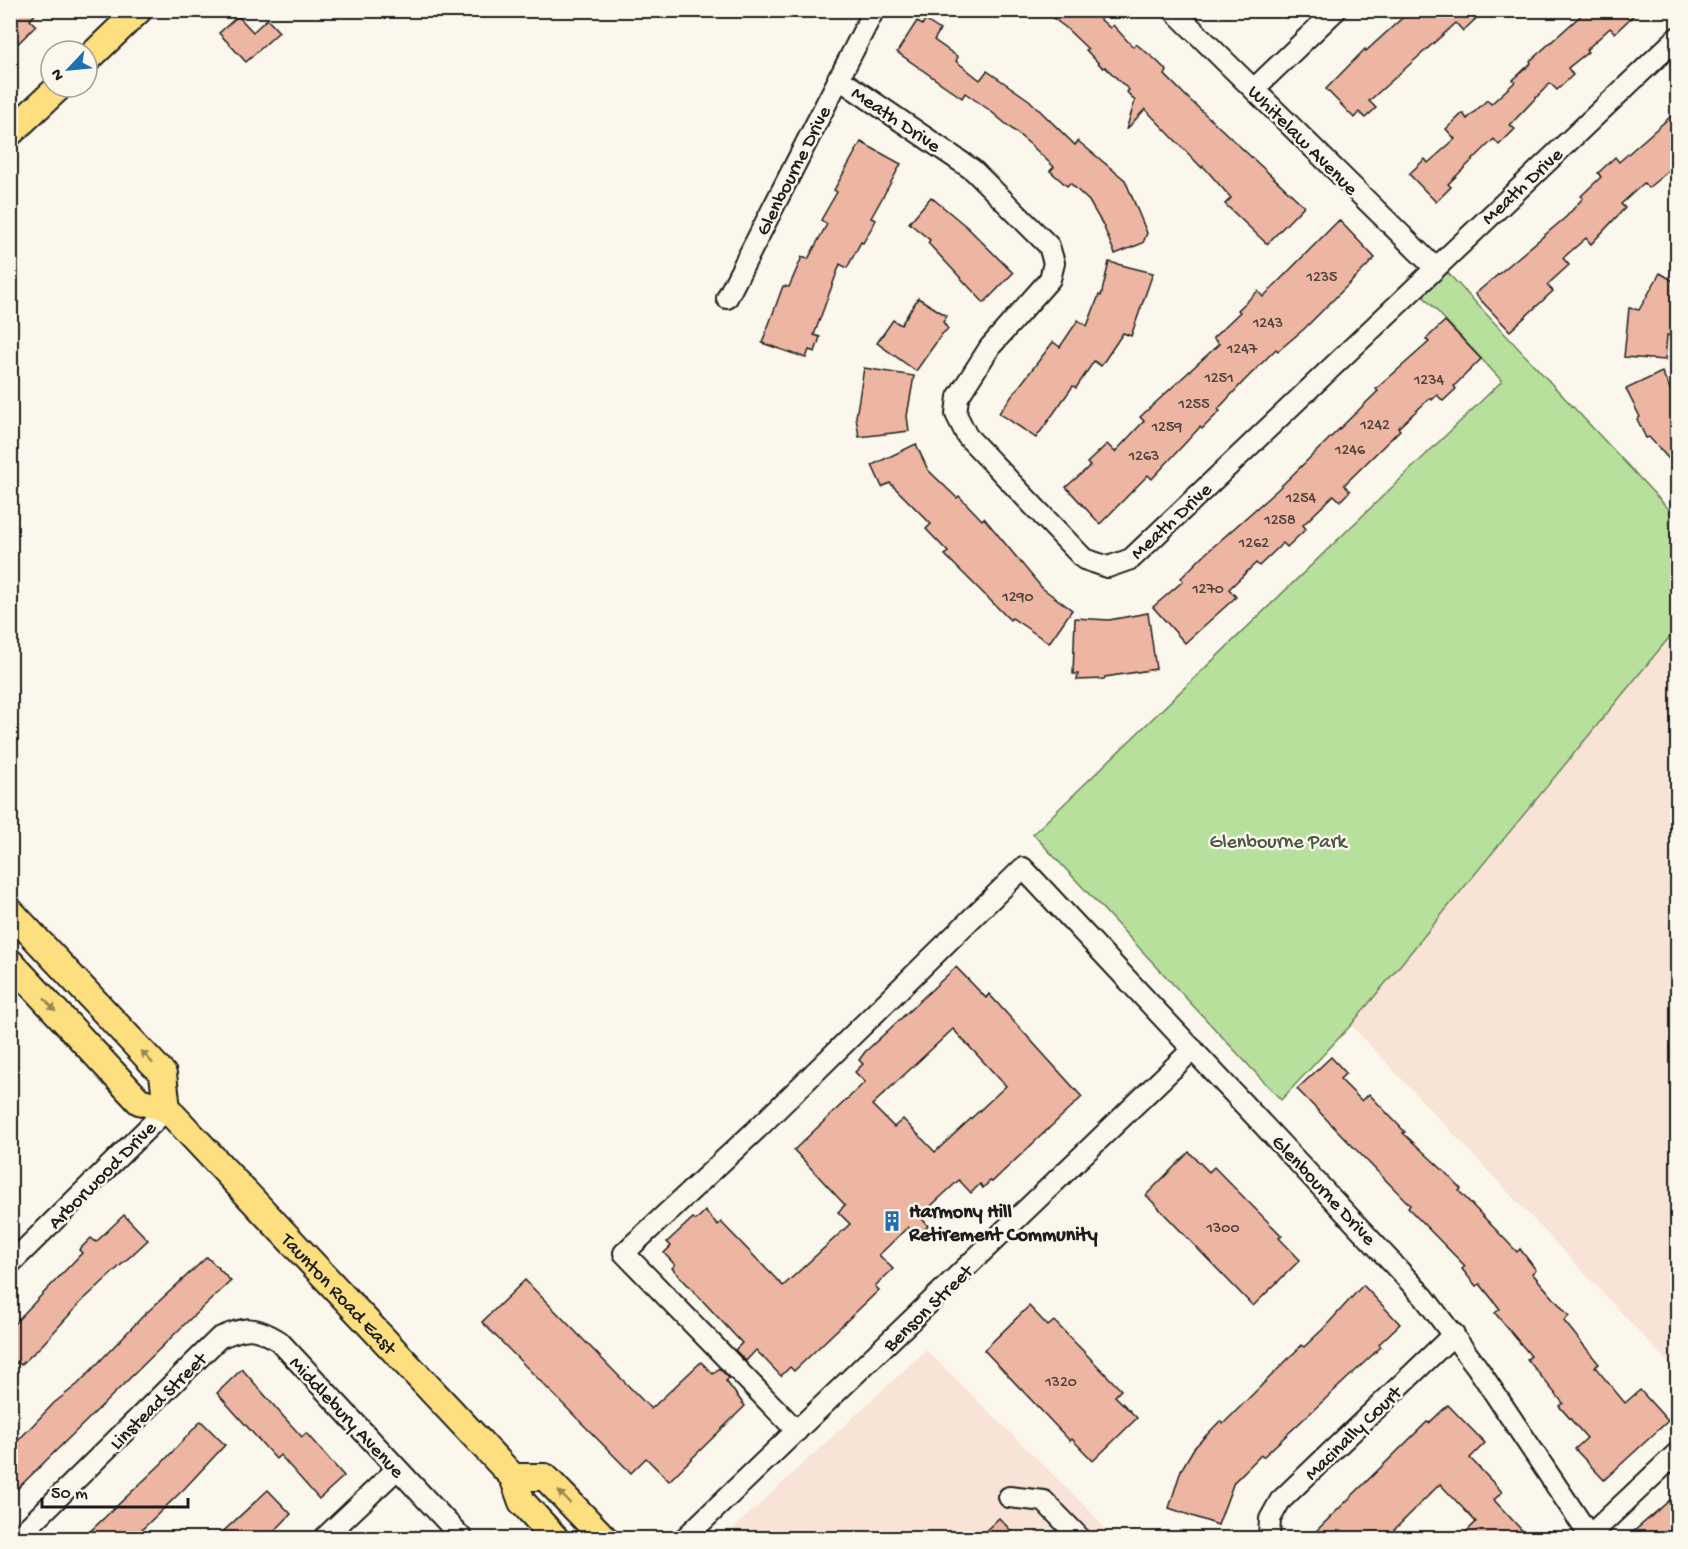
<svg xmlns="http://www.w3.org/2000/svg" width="1688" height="1549" font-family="'Gochi Hand',sans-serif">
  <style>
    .built { fill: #f7e4d6 }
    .green { fill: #b7e09c; stroke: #6a7e5c; stroke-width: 1.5 }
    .building { fill: #edb6a2; stroke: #1c1c1c; stroke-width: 1.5; fill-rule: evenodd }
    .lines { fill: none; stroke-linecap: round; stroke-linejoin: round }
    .minor-casing { stroke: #1c1c1c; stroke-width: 24 }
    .major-casing { stroke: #1c1c1c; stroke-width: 30 }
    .minor { stroke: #fbf7ec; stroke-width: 20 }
    .major { stroke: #fedf80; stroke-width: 26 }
    .oneway { fill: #988753 }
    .labels { text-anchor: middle; stroke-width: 5; stroke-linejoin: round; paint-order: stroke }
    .number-label { font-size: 16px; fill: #50423e }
    .street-label { font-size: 20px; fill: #1c1c1c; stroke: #fbf7ec }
    .park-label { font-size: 20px; fill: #4a5742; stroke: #fbf7ec }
    .poi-label { font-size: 20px; font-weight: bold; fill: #1c1c1c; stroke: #fbf7ec; text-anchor: start }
  </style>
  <rect width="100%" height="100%" fill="#fbf7ec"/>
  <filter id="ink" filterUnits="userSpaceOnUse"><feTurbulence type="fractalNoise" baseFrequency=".0167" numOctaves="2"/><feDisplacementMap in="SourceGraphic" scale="12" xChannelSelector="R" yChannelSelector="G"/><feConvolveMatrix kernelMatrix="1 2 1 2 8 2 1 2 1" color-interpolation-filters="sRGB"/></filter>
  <g filter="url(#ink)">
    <g class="built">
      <polygon points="1677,628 1677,1372 1351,1025"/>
      <polygon points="926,1350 1091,1512 1113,1538 723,1538"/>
    </g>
    <polygon class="green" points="1447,272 1677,518 1677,628 1351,1025 1281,1100 1033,834 1502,381 1423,296"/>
    <g class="building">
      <polygon points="10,10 39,10 30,20 36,26 10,51"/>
      <polygon points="1042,10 1090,10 1110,28 1113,25 1133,47 1136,44 1156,60 1167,71 1165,75 1190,100 1304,206 1267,244 1225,204 1231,198 1203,166 1202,168 1145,109 1126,130 1135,101 1127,92 1129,90 1105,67 1103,68 1086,50 1088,49 1065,27"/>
      <polygon points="1411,10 1485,10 1463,31 1456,23 1369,101 1376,108 1365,118 1359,112 1354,118 1326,89 1365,49 1366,51"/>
      <polygon points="1587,10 1639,10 1615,33 1610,28 1586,50 1588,52 1568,68 1573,75 1557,90 1550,83 1510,125 1515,129 1499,145 1494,139 1448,184 1451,187 1436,202 1409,174 1425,159 1428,163 1455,139 1446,129 1463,113 1467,119 1487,100 1491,104 1515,82 1513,80 1531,63 1530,61"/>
      <polygon points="238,16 253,32 267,19 279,32 246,62 219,33"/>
      <polygon points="925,20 940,30 934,40 958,57 956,61 980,80 987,71 1009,86 1029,100 1075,145 1078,141 1125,180 1147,233 1143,243 1115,254 1103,225 1089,201 1070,183 1067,186 1050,171 1054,167 1031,145 988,109 965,93 962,98 897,52 917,21 922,25"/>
      <polygon points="1677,111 1677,164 1648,188 1644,183 1621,204 1625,208 1591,244 1586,238 1563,258 1569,265 1547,285 1553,291 1510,331 1475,294 1566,217 1583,198 1581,196 1601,177 1598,173 1615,157 1619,162"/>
      <polygon points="861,142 901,164 871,218 876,220 863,243 861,242 847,268 840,264 814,335 820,337 815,352 809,350 806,358 762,343 783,286 789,287 802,257 808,259 827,224 821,220 837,192 834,190"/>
      <polygon points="931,197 967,227 1013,273 984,303 928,243 930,240 909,223"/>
      <polygon points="1339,220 1375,258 1304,329 1278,351 1276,349 1244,381 1218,409 1220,411 1202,429 1200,427 1152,479 1148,475 1100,524 1066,487 1090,466 1087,463 1107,444 1115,452 1144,421 1140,417 1219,344 1213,338 1240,312 1238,310 1258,291 1263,297"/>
      <polygon points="1109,262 1153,273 1131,336 1123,333 1101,366 1094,361 1076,388 1073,386 1036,438 999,413 1053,342 1060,347 1078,320 1087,326 1099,295 1101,296"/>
      <polygon points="1660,273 1677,283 1677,302 1671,336 1667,335 1665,360 1624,357 1629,308 1639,310"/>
      <polygon points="918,298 947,316 943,322 948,329 942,334 916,371 877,343 893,320 901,325"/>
      <polygon points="1445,321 1481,359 1454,386 1456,389 1443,401 1437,395 1432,400 1430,398 1398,428 1400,430 1344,485 1350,491 1340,501 1334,495 1303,525 1306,529 1287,547 1283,543 1259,566 1256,563 1229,589 1236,597 1185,643 1153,607 1183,581 1181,578 1205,554 1277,490 1378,391 1376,389 1429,342 1426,339"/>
      <polygon points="864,368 914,376 907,416 909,431 859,437 856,417"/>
      <polygon points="1662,372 1677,403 1677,468 1649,437 1646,438 1637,419 1640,417 1626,389"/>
      <polygon points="916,444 928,470 957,498 959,496 982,520 984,518 1042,588 1072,610 1049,643 1012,618 1010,620 945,555 948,552 926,529 931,524 890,483 882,487 872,465"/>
      <polygon points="1148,613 1156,669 1105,677 1104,679 1077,680 1078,674 1073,674 1075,618 1109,620"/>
      <path d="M956 967 986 998 989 994 1082 1097 992 1182 990 1181 983 1188 980 1184 971 1193 959 1180 920 1216 928 1226 917 1237 908 1227 879 1255 893 1269 875 1286 879 1290 794 1371 790 1367 781 1376 756 1350 746 1361 735 1350 742 1343 672 1268 675 1265 664 1253 671 1246 667 1242 693 1218 696 1220 705 1211 718 1225 721 1222 783 1286 850 1224 838 1212 845 1205 794 1150 865 1082 855 1072 863 1064 859 1060 865 1052ZM953 1029 1006 1086 935 1152 903 1119 894 1127 872 1105Z"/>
      <polygon points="1331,1057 1346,1073 1340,1079 1362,1101 1369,1094 1405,1132 1403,1133 1445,1172 1461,1189 1459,1191 1517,1252 1520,1249 1536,1270 1532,1273 1569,1316 1564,1321 1599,1364 1595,1367 1625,1403 1640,1390 1668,1421 1604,1480 1575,1449 1587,1438 1559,1406 1563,1403 1527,1359 1531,1356 1495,1313 1500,1309 1480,1284 1476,1286 1462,1269 1465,1266 1408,1208 1410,1205 1297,1089"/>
      <polygon points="1189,1152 1209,1172 1214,1167 1282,1236 1279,1238 1300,1260 1253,1306 1146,1195"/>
      <polygon points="124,1215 148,1240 81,1302 43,1344 21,1365 18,1362 10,1369 10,1328 82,1253 79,1250 91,1238 96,1242"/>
      <polygon points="207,1257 231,1281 189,1320 10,1496 10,1449 54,1403 78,1384 143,1316"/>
      <polygon points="525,1280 651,1409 701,1362 713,1374 719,1368 729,1378 726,1381 745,1406 669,1481 646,1458 631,1473 482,1322"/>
      <polygon points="1363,1285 1400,1324 1379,1344 1381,1347 1263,1457 1261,1455 1234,1482 1218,1525 1169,1508 1181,1470 1194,1448 1220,1421 1223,1424 1302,1345 1304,1347 1323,1329"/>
      <polygon points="1029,1306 1048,1326 1054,1321 1121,1390 1115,1396 1137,1418 1093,1461 1072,1439 1070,1441 984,1350"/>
      <polygon points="242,1369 282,1415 302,1437 306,1433 344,1476 319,1499 280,1455 276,1459 217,1393"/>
      <polygon points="1448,1405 1485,1443 1470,1458 1502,1492 1494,1500 1530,1539 1459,1539 1476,1522 1440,1484 1385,1539 1308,1539 1427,1422 1429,1423"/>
      <polygon points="201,1421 225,1445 183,1490 132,1539 82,1539 162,1463"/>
      <polygon points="268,1490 291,1514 267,1539 215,1539"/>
      <polygon points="1677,1494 1677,1539 1625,1539"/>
      <polygon points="999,1518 1019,1539 977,1539"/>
    </g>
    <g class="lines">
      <g class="minor-casing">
        <g id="minor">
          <polyline points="1173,10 1434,267"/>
          <polyline points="838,78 973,170 1049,246 1054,263 1050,279 990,347 958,397 956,414 967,436 1084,559 1108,567 1131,559 1678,37"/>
          <polyline points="1254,89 1336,10"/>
          <polyline points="727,298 874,10"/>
          <polyline points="10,1264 167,1109"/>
          <polyline points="797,1431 624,1253 757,1129 1023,868 1424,1297 1477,1367 1591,1538"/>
          <polyline points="1009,1497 1044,1501 1080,1538"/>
          <polyline points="1589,1536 1678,1452"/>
          <path d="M17 1538 219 1338C246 1327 254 1325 279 1341L462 1538"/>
          <polyline points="324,1538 397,1469"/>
          <polyline points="685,1538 1193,1049"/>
          <polyline points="1269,1538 1270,1519 1280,1501 1454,1334"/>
        </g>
      </g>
      <g class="major-casing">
        <g id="major">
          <polyline points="87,60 139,10"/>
          <polyline points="10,133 59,87"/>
          <polyline points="10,911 163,1074 167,1109"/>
          <path id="s1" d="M10 962 139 1101 167 1109 513 1477 522 1502 555 1538"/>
          <polyline points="513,1477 545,1477 604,1538"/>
        </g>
      </g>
      <use href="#minor" class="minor"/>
      <use href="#major" class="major"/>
    </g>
    <defs><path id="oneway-solid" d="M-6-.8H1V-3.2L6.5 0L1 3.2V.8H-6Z" transform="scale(1.5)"/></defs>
    <g class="oneway">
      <use href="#oneway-solid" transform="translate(50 1005) rotate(47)"/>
      <use href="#oneway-solid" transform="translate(147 1057) rotate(-133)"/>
      <use href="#oneway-solid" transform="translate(564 1497) rotate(-134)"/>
    </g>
  </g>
  <defs>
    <g id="building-bare" transform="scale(1.62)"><path d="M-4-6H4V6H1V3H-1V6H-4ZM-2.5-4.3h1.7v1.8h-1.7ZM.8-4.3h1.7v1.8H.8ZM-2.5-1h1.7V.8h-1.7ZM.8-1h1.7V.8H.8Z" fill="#1f6fb2" stroke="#fbf7ec" stroke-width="2.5" paint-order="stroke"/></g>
  </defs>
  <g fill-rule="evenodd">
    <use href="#building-bare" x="892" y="1221"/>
  </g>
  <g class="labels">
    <g class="number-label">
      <text x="1322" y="281">1235</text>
      <text x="1268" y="327">1243</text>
      <text x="1242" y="353">1247</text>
      <text x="1219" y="382">1251</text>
      <text x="1429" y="384">1234</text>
      <text x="1194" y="408">1255</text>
      <text x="1375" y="429">1242</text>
      <text x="1167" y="431">1259</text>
      <text x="1350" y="454">1246</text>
      <text x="1144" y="460">1263</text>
      <text x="1301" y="502">1254</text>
      <text x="1280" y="524">1258</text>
      <text x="1254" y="547">1262</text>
      <text x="1208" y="593">1270</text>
      <text x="1018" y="601">1290</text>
      <text x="1223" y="1232">1300</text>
      <text x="1061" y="1386">1320</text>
    </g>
    <g class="street-label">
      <text transform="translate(897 118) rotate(34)" y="7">Meath Drive</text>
      <text transform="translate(1304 139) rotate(45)" y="7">Whitelaw Avenue</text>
      <text transform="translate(792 170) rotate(-63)" y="7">Glenbourne Drive</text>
      <text transform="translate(1521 185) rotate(-43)" y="7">Meath Drive</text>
      <text transform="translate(1170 520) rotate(-43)" y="7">Meath Drive</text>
      <text transform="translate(101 1174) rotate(-45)" y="7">Arborwood Drive</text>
      <text transform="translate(1325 1189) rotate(47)" y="7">Glenbourne Drive</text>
      <text dy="7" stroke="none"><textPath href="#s1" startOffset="471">Taunton Road East</textPath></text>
      <text transform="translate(927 1307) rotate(-44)" y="7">Benson Street</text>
      <text transform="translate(157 1400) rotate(-45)" y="7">Linstead Street</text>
      <text transform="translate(348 1416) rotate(47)" y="7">Middlebury Avenue</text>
      <text transform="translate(1352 1432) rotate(-44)" y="7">Macinally Court</text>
    </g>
    <g class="park-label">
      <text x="1278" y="847">Glenbourne Park</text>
    </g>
    <g class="poi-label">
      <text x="909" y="1217">Harmony Hill<tspan x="909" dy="23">Retirement Community</tspan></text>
    </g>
  </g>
  <rect width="1688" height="1549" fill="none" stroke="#fbf7ec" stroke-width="36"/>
  <rect x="18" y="18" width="1652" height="1513" fill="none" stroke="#1c1c1c" stroke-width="2" filter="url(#ink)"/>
  <g transform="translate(69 69) rotate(244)"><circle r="28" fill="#fbf7ec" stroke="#a29f99" stroke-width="1.5"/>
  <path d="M0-4.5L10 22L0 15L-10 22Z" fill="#1f6fb2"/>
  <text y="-9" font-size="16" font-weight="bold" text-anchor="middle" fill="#1c1c1c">N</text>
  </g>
  <path d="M42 1498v9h146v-9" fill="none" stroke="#1c1c1c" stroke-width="3"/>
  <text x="51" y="1498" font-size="18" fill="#1c1c1c" stroke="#fbf7ec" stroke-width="4.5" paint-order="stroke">50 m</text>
</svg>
